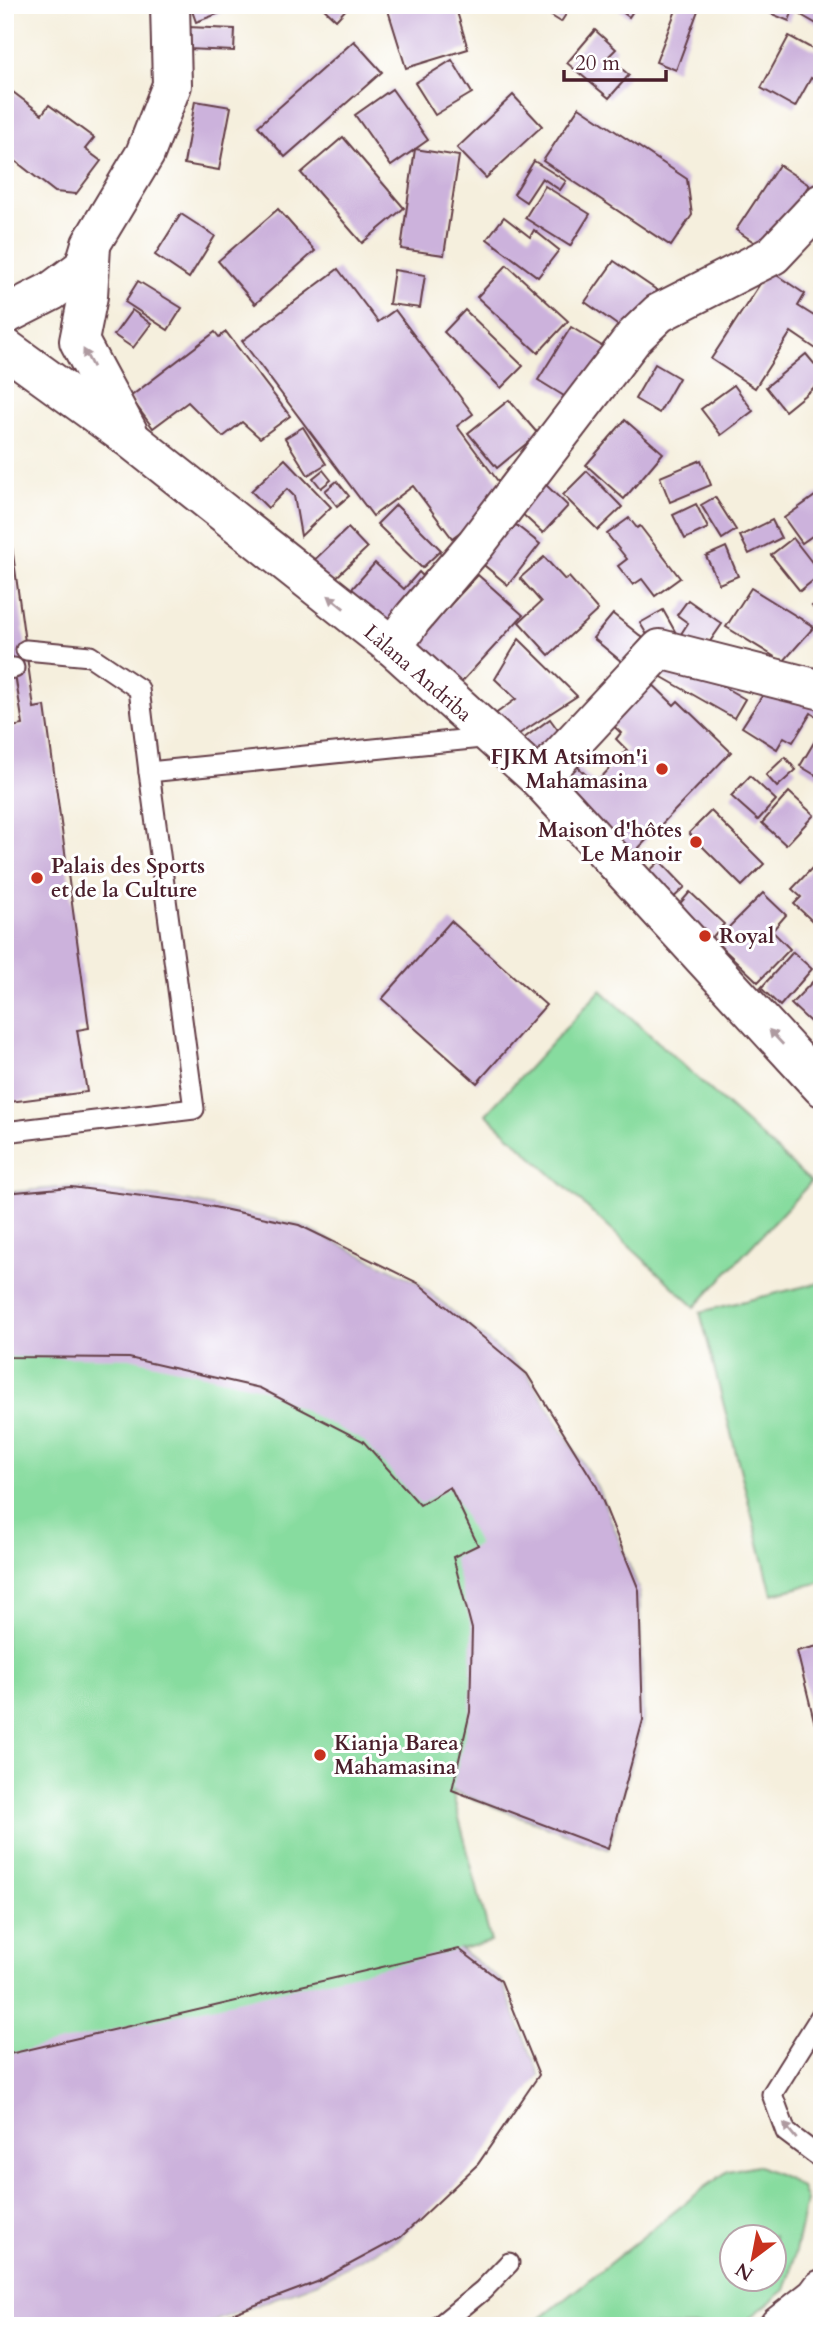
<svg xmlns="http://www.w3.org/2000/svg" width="827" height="2331" font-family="Cardo,serif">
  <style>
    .green { fill: #87dc9f; stroke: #687e65; stroke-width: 2; fill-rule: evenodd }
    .building { fill: #ccb2dc }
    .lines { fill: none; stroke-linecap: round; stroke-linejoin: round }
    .service-casing { stroke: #643e46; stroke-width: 23 }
    .minor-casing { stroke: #643e46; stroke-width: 42 }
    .tertiary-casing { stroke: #643e46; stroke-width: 42 }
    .service { stroke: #fff; stroke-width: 19 }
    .minor { stroke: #fff; stroke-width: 38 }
    .tertiary { stroke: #fff; stroke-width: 38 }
    .oneway { fill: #ae9aa0 }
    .poi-dot { fill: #c8321e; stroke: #fff; stroke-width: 2.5 }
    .labels { text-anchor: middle; stroke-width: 6; stroke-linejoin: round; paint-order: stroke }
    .street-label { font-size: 21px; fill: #4a1f2b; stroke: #fff }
    .poi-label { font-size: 21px; font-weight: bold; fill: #4a1f2b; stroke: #fff; text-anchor: start }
  </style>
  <rect width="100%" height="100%" fill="#fff"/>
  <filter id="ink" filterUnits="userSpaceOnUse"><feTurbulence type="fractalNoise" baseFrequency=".0143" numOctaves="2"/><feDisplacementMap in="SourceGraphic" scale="14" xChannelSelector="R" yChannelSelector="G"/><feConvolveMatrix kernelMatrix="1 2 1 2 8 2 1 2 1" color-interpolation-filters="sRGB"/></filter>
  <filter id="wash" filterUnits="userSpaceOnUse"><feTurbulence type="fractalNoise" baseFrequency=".00686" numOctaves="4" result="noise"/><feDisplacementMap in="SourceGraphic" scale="28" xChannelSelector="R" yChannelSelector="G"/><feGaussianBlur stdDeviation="1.57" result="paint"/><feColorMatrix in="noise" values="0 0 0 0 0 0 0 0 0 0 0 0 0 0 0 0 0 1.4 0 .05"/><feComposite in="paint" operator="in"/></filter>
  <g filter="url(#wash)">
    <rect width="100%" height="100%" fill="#f5efdd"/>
    <g class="green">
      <polygon points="601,990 811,1182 695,1307 486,1114"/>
      <polygon points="71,1187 190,1202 299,1225 418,1283 527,1374 597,1487 639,1590 643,1720 608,1849 452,1791 491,1942 460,1949 501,1981 539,2075 401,2237 317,2282 213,2321 5,2326 5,1193"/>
      <polygon points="822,1282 822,1582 772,1594 700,1312"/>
      <path d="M757 2165 789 2179 801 2188 806 2201 790 2275 785 2290 740 2326H531L704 2188 728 2171ZM774 2236V2278H732V2236Z"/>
    </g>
    <g id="blocks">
      <g class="building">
        <polygon points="190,5 239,5 239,6 196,22"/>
        <polygon points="320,5 350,5 336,20"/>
        <polygon points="393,5 455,5 468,49 406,68 387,7"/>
        <polygon points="534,5 572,5 561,22"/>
        <polygon points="613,5 637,5 629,17"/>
        <polygon points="678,5 700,5 676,70 656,62"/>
        <polygon points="750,5 795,5 789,21"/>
        <polygon points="807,5 822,5 822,27 801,15"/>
        <polygon points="187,27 235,29 234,51 187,49"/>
        <polygon points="595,30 616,49 608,57 629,75 609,98 567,63"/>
        <polygon points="789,36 822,54 822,85 811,78 795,107 761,88"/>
        <polygon points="354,41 382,72 285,157 258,126"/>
        <polygon points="452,60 472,93 435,115 415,83"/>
        <polygon points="5,86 42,114 49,105 94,138 85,149 101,161 76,194 55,192 5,153"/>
        <polygon points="392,89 428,140 391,166 355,115"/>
        <polygon points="513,95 542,126 486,178 457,148"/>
        <polygon points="195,101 231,107 219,170 184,164"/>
        <polygon points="579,107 687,179 692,215 671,246 543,161"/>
        <polygon points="343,137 404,208 362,243 301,173"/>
        <polygon points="415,149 459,156 444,255 401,249"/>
        <polygon points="534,161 566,181 560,190 542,178 526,202 514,194"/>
        <polygon points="779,165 809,185 766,250 736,230"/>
        <polygon points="545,186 590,214 570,246 525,218"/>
        <polygon points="278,209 315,251 255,304 218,261"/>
        <polygon points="181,214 215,236 189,278 155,255"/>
        <polygon points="504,217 530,237 534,230 559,250 538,277 487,239"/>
        <polygon points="614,261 661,293 627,332 585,302"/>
        <polygon points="507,265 568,321 538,353 477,297"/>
        <polygon points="338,269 378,322 395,310 473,414 457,426 509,496 452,538 413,486 373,516 242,341"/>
        <polygon points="394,270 425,275 420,308 389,304"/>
        <polygon points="769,270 805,294 798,306 822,321 822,347 819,351 791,332 755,388 711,359"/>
        <polygon points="138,281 182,308 168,330 125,302"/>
        <polygon points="132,310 151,324 133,348 114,335"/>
        <polygon points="465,310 523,366 501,388 444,332"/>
        <polygon points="571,327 610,351 569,399 538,380"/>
        <polygon points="215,332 219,337 226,332 290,416 260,438 242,422 223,437 188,402 153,428 130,397"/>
        <polygon points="806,354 822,373 822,381 785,411 766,387"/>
        <polygon points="655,364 679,378 659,413 635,399"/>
        <polygon points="734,385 753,411 721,435 701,409"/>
        <polygon points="509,400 538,434 497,468 468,433"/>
        <polygon points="625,420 663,453 624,499 586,465"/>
        <polygon points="303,427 326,464 308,475 285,438"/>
        <polygon points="285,459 331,507 301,536 294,496 287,489 268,508 251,491"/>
        <polygon points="701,460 711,485 670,502 660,477"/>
        <polygon points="323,470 331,480 321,488 313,478"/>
        <polygon points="587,471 622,507 598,530 563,495"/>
        <polygon points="337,481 349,496 337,506 325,491"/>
        <polygon points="544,483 568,506 543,533 519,511"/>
        <polygon points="822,491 822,529 802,543 784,518"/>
        <polygon points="715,497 736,530 722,539 701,505"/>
        <polygon points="696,504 708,528 685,539 673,515"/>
        <polygon points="396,505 441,550 422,568 377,524"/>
        <polygon points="7,510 34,708 45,706 89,1028 77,1030 87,1092 10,1102 5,1098 5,728 23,725 5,611"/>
        <polygon points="629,518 637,528 640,526 680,578 655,596 642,579 633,585 618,566 627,559 607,534"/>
        <polygon points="772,520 781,538 749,554 740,536"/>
        <polygon points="511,521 540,544 508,585 479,561"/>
        <polygon points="348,528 367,548 327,586 308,566"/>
        <polygon points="793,538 821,574 800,591 771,555"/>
        <polygon points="726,547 738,576 719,584 706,556"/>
        <polygon points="544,557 565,580 569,577 598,610 549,655 519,622 541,602 520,578"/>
        <polygon points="375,563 404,589 419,572 429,582 380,635 342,600"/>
        <polygon points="478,575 523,615 457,687 412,646"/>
        <polygon points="751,588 814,627 783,662 726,627"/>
        <polygon points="822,599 822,619 812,606"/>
        <polygon points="688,600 722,624 702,653 679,637 688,623 677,615"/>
        <polygon points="663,610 677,635 655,648 640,623"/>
        <polygon points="613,614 643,638 622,662 593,638"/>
        <polygon points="519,639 577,696 502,745 483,723 516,699 495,679"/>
        <polygon points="671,657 745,699 734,718 660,676"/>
        <polygon points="642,674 674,705 678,701 731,752 630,857 550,780 570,759 595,784 627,750 616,739 621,733 602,715"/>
        <polygon points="768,687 822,700 822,711 818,718 811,713 793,742 784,737 777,749 742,727"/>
        <polygon points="550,719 568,744 538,767 519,742"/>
        <polygon points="822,729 822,779 800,766"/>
        <polygon points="785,757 796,770 777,787 766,775"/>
        <polygon points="750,776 776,800 758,820 731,796"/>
        <polygon points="789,792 814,815 786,845 762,823"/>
        <polygon points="711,811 764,864 742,886 689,833"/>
        <polygon points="660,861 685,887 669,902 645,875"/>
        <polygon points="814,866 822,874 822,930 794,904 801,897 792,889"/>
        <polygon points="690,892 724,924 710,940 676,908"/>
        <polygon points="763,893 786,915 772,931 790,949 758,982 715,941"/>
        <polygon points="451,921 546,1005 477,1083 382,999"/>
        <polygon points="793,952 812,969 780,1006 761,988"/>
        <polygon points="822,972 822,1033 791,1004"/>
        <polygon points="71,1187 190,1202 299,1225 418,1283 527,1374 597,1487 639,1590 643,1720 608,1849 452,1790 470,1712 472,1629 453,1557 478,1545 450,1487 420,1505 363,1441 260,1388 129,1358 5,1357 5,1193"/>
        <polygon points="822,1645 822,1749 821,1749 797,1651"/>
        <polygon points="459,1949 501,1981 539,2075 478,2164 401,2237 317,2282 213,2321 186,2326 5,2326 5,2055"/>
      </g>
    </g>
  </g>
  <g filter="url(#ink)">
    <use href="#blocks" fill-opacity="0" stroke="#643e46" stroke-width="2"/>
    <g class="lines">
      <g class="service-casing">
        <g id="service">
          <polyline points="26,650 90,656 139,689 149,772"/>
          <polyline points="5,669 14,668"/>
          <polyline points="5,1132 194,1109 149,772 491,737"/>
          <polyline points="822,2014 772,2094 786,2132 822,2159"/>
          <polyline points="439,2326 483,2290 509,2263"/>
        </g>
      </g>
      <g class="minor-casing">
        <g id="minor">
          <polyline points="393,647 412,619 476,544 634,337 659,313 773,255 822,203"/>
          <polyline points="539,779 660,649 822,690"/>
        </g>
      </g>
      <g class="tertiary-casing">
        <g id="tertiary">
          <polyline points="91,246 88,296 79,341 128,432"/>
          <polyline points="5,315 52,291 84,267 91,244 145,154 172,85 170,5"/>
          <polyline points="5,348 132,440 393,647 539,779 822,1087"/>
          <polyline points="779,2326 816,2297 822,2289"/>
        </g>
      </g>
      <use href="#service" class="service"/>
      <use href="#minor" class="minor"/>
      <use href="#tertiary" class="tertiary"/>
    </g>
    <defs><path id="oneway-solid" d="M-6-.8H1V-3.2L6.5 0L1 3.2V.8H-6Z" transform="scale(1.75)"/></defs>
    <g class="oneway">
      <use href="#oneway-solid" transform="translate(88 358) rotate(-118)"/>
      <use href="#oneway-solid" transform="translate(336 602) rotate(-141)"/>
      <use href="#oneway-solid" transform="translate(776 1037) rotate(-133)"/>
      <use href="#oneway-solid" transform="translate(790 2131) rotate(-129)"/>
    </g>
  </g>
  <g class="poi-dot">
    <circle cx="662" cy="769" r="7"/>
    <circle cx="696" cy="842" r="7"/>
    <circle cx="37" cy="878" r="7"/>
    <circle cx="705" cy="936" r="7"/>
    <circle cx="320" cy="1755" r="7"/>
  </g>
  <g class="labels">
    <g class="street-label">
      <text transform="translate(418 673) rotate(41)" y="7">Làlana Andriba</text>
    </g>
    <g class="poi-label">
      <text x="648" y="764" text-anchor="end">FJKM Atsimon'i<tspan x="648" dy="24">Mahamasina</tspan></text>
      <text x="682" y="837" text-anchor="end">Maison d'hôtes<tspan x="682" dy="24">Le Manoir</tspan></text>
      <text x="51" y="873">Palais des Sports<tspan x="51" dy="24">et de la Culture</tspan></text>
      <text x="719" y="943">Royal</text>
      <text x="334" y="1750">Kianja Barea<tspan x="334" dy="24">Mahamasina</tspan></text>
    </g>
  </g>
  <rect width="827" height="2331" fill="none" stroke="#fff" stroke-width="28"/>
  <g transform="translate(753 2258) rotate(212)"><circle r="33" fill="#ffffff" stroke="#b7a5aa" stroke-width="2"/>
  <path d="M0-5L12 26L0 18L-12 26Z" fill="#c8321e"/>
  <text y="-10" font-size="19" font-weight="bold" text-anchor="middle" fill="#4a1f2b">N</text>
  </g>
  <path d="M564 70v10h102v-10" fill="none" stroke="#4a1f2b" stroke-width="3.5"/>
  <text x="575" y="70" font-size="21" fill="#4a1f2b" stroke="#ffffff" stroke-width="5" paint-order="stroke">20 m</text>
</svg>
